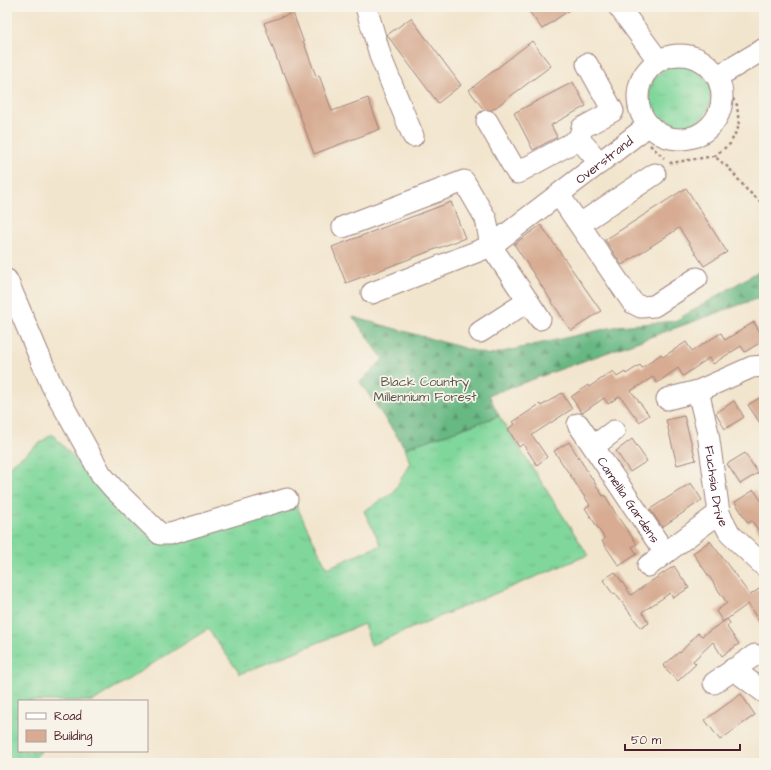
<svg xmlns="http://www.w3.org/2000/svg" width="771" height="770" font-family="'Architects Daughter',sans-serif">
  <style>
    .grass { fill: url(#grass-tufts); stroke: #657b63 }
    .forest { fill: url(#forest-firs); stroke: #596c57 }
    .building { fill: #d7ac93 }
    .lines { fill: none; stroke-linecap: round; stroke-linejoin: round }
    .minor-casing { stroke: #9e827c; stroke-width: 23 }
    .path { stroke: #9e827c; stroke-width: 2.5; stroke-dasharray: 3 3; stroke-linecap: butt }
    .minor { stroke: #fff; stroke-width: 21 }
    .labels { text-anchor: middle; stroke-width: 3.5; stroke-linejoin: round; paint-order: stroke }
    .street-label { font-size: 13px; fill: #4a1f2b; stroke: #f7f3e8 }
    .park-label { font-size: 13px; fill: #5a564d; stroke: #f7f3e8 }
  </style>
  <defs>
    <pattern id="grass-tufts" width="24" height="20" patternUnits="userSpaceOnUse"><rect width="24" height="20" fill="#80d79b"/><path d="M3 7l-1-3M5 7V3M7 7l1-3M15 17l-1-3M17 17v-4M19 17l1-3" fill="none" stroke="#70b886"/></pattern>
    <pattern id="forest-firs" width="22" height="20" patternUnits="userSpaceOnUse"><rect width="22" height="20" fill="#68b883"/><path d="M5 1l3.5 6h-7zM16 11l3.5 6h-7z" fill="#58956b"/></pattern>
  </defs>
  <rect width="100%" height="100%" fill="#f7f3e8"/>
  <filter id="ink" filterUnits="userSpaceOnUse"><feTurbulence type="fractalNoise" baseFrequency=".025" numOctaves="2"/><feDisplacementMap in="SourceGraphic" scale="8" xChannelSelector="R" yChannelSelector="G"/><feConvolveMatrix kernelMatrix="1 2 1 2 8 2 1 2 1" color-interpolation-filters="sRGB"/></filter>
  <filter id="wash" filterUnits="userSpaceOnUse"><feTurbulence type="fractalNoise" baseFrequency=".012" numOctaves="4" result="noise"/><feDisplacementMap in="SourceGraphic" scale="16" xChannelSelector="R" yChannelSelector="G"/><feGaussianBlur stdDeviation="0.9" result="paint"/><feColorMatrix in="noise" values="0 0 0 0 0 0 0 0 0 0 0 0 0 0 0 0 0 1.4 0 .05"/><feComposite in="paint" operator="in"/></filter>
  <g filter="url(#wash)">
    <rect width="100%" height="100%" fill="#f2e5cd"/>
    <g class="grass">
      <circle cx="680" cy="96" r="31"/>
      <polygon points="499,416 588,555 371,645 364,624 240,674 208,629 93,701 19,701 19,751 41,751 31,763 7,763 7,468 52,434 100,486 175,541 295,503 327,568 381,545 364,511 393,493 410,463 405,448"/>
    </g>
    <polygon class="forest" points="764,268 764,296 489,395 499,416 405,448 360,382 383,359 353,317 489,355 618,326 675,321"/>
    <g id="blocks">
      <g class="building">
        <polygon points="526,7 574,7 542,29"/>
        <polygon points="293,13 316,76 319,75 332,111 368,98 380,129 314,154 284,72 282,73 264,23"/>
        <polygon points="411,18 461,85 438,103 387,35"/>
        <polygon points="532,41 551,66 492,110 484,110 469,90"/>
        <polygon points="573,82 586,106 551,125 557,137 533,150 514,113"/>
        <polygon points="686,188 727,252 704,266 679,228 622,265 605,240"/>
        <polygon points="451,202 465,238 346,283 332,247"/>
        <polygon points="541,225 601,311 571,331 514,244"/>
        <polygon points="754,322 764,340 745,352 741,346 713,364 709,358 683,376 678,368 657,383 653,377 631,391 649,415 639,422 620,396 608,404 604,398 582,413 571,397 588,385 589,387 613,371 617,377 625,372 626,374 640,365 642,368 661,354 663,357 686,342 692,351 721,333 725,340"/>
        <polygon points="562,393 572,409 532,435 547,457 537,465 523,444 519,447 508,429 515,424 513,422 540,404 541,406"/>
        <polygon points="764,395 764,429 748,405"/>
        <polygon points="734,401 744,417 725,429 716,413"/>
        <polygon points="684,416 696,460 677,465 666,420"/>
        <polygon points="632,439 647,461 630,472 616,451"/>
        <polygon points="569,442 603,496 605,495 617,516 637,544 632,547 637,554 619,566 602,541 605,539 585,508 590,505 554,451"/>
        <polygon points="745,453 758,473 740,484 727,464"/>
        <polygon points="691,483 702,500 662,527 650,509"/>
        <polygon points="754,490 764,505 764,539 752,521 748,523 735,502"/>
        <polygon points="710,541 750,595 764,586 764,629 748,604 723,622 716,611 727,603 693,553"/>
        <polygon points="674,566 689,588 673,598 670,593 642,612 649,623 641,628 615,593 613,594 603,580 615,572 631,595"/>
        <polygon points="727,619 730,623 727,627 739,644 722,656 713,642 693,661 696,664 678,681 663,666 679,652 680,653 698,633 702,636"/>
        <polygon points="741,694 755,715 720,740 705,720"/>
      </g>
    </g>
  </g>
  <g filter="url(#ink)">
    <use href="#blocks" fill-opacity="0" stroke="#9e827c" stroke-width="1"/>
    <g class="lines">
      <g class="minor-casing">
        <g id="minor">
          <polyline points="366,7 381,58 413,136"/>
          <polyline points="619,7 658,60"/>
          <circle cx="680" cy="97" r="42"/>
          <polyline points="716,75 727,71 764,49"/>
          <polyline points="487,121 517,173 579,139 600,163"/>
          <polyline points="579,139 582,128 613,111 587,64"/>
          <polyline points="559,195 633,303 641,307 654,306 697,278"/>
          <polyline points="580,224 655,174"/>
          <polyline points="343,227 464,181 486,219 491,246 372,293"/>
          <polyline points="7,280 52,386 101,474 113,488 160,534 170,534 180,531 287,499"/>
          <path id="s1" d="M540 319 491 246 649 125"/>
          <polyline points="480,332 528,301"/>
          <path id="s2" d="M698 391 708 433 719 513 730 534 764 566"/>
          <polyline points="667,399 698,391 752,367 764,366"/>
          <path id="s3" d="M578 424 665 553"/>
          <polyline points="594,446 614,431"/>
          <polyline points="648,566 719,513"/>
          <polyline points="733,669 764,692"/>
          <polyline points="714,683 755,655"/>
        </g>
      </g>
      <g class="path">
        <polyline points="650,145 664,158"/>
        <polyline points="714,156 730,144 739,126 737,105 727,90"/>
        <polyline points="670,162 671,163 714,156 729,168 747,190 762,203 764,202"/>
      </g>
      <use href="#minor" class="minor"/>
    </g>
  </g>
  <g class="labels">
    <g class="street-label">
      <text dy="5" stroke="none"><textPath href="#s1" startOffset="230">Overstrand</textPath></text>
      <text dy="5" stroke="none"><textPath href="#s2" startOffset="97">Fuchsia Drive</textPath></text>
      <text dy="5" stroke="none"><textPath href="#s3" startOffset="91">Camellia Gardens</textPath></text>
    </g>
    <g class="park-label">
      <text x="425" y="386">Black Country<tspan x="425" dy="15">Millennium Forest</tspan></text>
    </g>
  </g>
  <rect width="771" height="770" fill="none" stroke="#f7f3e8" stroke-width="24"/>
  <rect x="18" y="700" width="130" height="52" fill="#f7f3e8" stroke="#b29e9c"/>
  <rect x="26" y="713" width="20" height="6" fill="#ffffff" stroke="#b29e9c"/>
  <text x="54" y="720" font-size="12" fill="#4a1f2b">Road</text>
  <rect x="26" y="730" width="20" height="12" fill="#d7ac93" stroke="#b29e9c"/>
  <text x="54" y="740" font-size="12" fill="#4a1f2b">Building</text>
  <path d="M625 744v6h115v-6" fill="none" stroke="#4a1f2b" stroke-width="2"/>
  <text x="631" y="744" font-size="12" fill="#4a1f2b" stroke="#f7f3e8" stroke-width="3" paint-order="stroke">50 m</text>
</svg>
